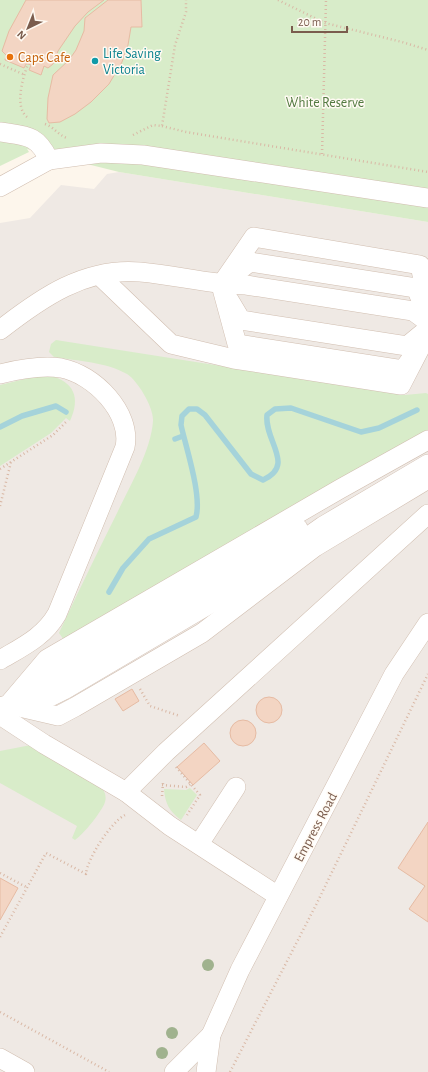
<svg xmlns="http://www.w3.org/2000/svg" width="428" height="1072" font-family="'Alegreya Sans',sans-serif">
  <style>
    .industrial { fill: #efe9e4 }
    .green { fill: #d8ecc9 }
    .lines { fill: none; stroke-linecap: round; stroke-linejoin: round }
    .stream { stroke: #a5d3da; stroke-width: 5.5 }
    .building { fill: #f3d5c3; stroke: #e6bba3 }
    .minor-casing { stroke: #d1beb0; stroke-width: 20 }
    .path { stroke: #d9b8a5; stroke-width: 2.5; stroke-dasharray: 1 3; stroke-linecap: butt }
    .minor { stroke: #fff; stroke-width: 19 }
    .tree { fill: #a0b28e }
    .food-dot { fill: #e8710a; stroke: #fffaf3; stroke-width: 1.5 }
    .culture-dot { fill: #0f9aa8; stroke: #fffaf3; stroke-width: 1.5 }
    .labels { text-anchor: middle; stroke-width: 3; stroke-linejoin: round; paint-order: stroke }
    .culture-label { font-size: 14px; fill: #0d838f; stroke: #fffaf3; text-anchor: start }
    .food-label { font-size: 14px; fill: #c56008; stroke: #fffaf3; text-anchor: start }
    .park-label { font-size: 14px; fill: #537a41; stroke: #fffaf3 }
    .street-label { font-size: 14px; fill: #7a5c4d; stroke: #fffaf3 }
  </style>
  <rect width="100%" height="100%" fill="#fdf6ec"/>
  <polygon class="industrial" points="119,172 428,222 428,1072 0,1072 0,223 30,218 61,185 94,189 107,174"/>
  <g class="green">
    <polygon points="0,0 428,0 428,222 119,172 27,149 29,152 0,166"/>
    <path d="M56 340 405 395 426 393 428 394V431L64 640 59 633C78 592 98 551 118 511 131 484 151 450 153 421 154 408 138 381 127 374 106 362 78 361 54 357L49 352 51 344Z"/>
    <path d="M49 375C74 382 81 397 70 421L66 418 51 433 0 466V385L29 378Z"/>
    <path d="M31 745 101 787C104 791 107 795 105 802 103 810 83 835 75 840L72 838 77 826 0 783V751Z"/>
    <path d="M190 788 197 795 181 820C169 811 165 803 164 789L186 790Z"/>
  </g>
  <g class="lines">
    <g class="stream">
      <polyline points="0,427 22,416 56,406 66,412"/>
      <polyline points="175,439 183,436"/>
      <path d="M109 592 123 568 149 539 196 517C202 495 186 448 181 425L182 416 189 409H197L205 415 251 474 263 480C296 465 264 441 267 415L275 409 291 408 361 432 379 428 417 410"/>
    </g>
  </g>
  <g class="building">
    <polygon points="26,0 104,0 88,12 75,26 58,51 53,64 48,68 44,66 41,75 29,70 31,65 28,64 26,64 24,68 5,60 6,55 2,51 9,31"/>
    <polygon points="108,0 141,0 142,27 131,27 128,45 122,62 109,84 91,102 75,114 60,122 49,123 47,119 48,98 53,75 69,60 76,50 84,31 85,18"/>
    <polygon points="132,689 139,701 123,711 115,699"/>
    <circle cx="269" cy="710" r="13"/>
    <circle cx="243" cy="733" r="13"/>
    <polygon points="204,743 220,761 193,785 177,767"/>
    <polygon points="428,822 428,922 409,909 425,886 398,868"/>
    <polygon points="0,878 18,888 0,920"/>
  </g>
  <g class="lines">
    <g class="minor-casing">
      <g id="minor">
        <path d="M0 132C26 136 37 134 49 160"/>
        <polyline points="0,187 49,160 101,153 143,155 428,198"/>
        <polyline points="233,275 250,262 416,288 424,307"/>
        <polyline points="100,276 171,344 234,359 401,385 428,333"/>
        <polyline points="221,285 237,344 403,370 413,356"/>
        <polyline points="221,285 254,237 420,265 428,305"/>
        <polyline points="229,300 241,320 407,346 424,332"/>
        <path d="M0 330C41 298 85 267 140 272 177 275 209 285 246 285L413 311 428 322"/>
        <path d="M0 374C20 369 41 365 61 368 94 374 132 413 125 447L57 614C44 637 22 647 0 660"/>
        <polyline points="25,693 192,595 298,528"/>
        <polyline points="8,705 47,659 340,489 428,440"/>
        <polyline points="3,706 52,696 64,690 225,595 323,526 428,464"/>
        <polyline points="15,706 58,716 75,707 202,633 315,547 428,479"/>
        <polyline points="0,715 44,744 126,792 170,826 278,896"/>
        <polyline points="126,792 166,752 428,514"/>
        <polyline points="199,844 236,787"/>
        <polyline points="0,1058 25,1072"/>
        <polyline points="174,1072 211,1035"/>
        <polyline points="206,1072 211,1035 240,970 394,674 428,623"/>
      </g>
    </g>
    <g class="path">
      <polyline points="278,0 325,23 402,42 428,50"/>
      <polyline points="0,64 25,75"/>
      <path d="M27 117C14 107 23 77 28 64"/>
      <path d="M45 124C54 127 58 135 67 138"/>
      <polyline points="162,126 186,132 428,172"/>
      <polyline points="133,135 153,125 162,126 175,45 186,12 186,0"/>
      <polyline points="322,154 326,0"/>
      <polyline points="0,469 53,435 66,422"/>
      <polyline points="0,506 11,462"/>
      <polyline points="140,689 150,706 180,716"/>
      <polyline points="176,767 200,795 187,815"/>
      <polyline points="162,785 186,787 191,784"/>
      <polyline points="162,796 163,783"/>
      <polyline points="0,873 28,888"/>
      <path d="M0 937 46 853 86 874C87 859 111 822 125 815"/>
      <polyline points="0,1012 109,1072"/>
      <polyline points="230,1072 317,903 428,674"/>
    </g>
    <use href="#minor" class="minor"/>
  </g>
  <g class="tree">
    <circle cx="208" cy="965" r="6"/>
    <circle cx="172" cy="1033" r="6"/>
    <circle cx="162" cy="1053" r="6"/>
  </g>
  <circle class="food-dot" cx="10" cy="57" r="4"/>
  <circle class="culture-dot" cx="95" cy="61" r="4"/>
  <g class="labels">
    <g class="culture-label">
      <text x="103" y="58">Life Saving<tspan x="103" dy="16">Victoria</tspan></text>
    </g>
    <g class="food-label">
      <text x="18" y="62">Caps Cafe</text>
    </g>
    <g class="park-label">
      <text x="325" y="107">White Reserve</text>
    </g>
    <g class="street-label">
      <text transform="translate(315 827) rotate(-62)" y="5">Empress Road</text>
    </g>
  </g>
  <g transform="translate(28 28) rotate(223)" stroke="#fffaf3" stroke-width="3" paint-order="stroke">
  <path d="M0-3L7 15L0 10L-7 15Z" fill="#7a5c4d"/>
  <text y="-6" font-size="11" font-weight="bold" text-anchor="middle" fill="#7a5c4d">N</text>
  </g>
  <path d="M292 26v6h55v-6" fill="none" stroke="#7a5c4d" stroke-width="2"/>
  <text x="298" y="26" font-size="12" fill="#7a5c4d" stroke="#fffaf3" stroke-width="3" paint-order="stroke">20 m</text>
</svg>
